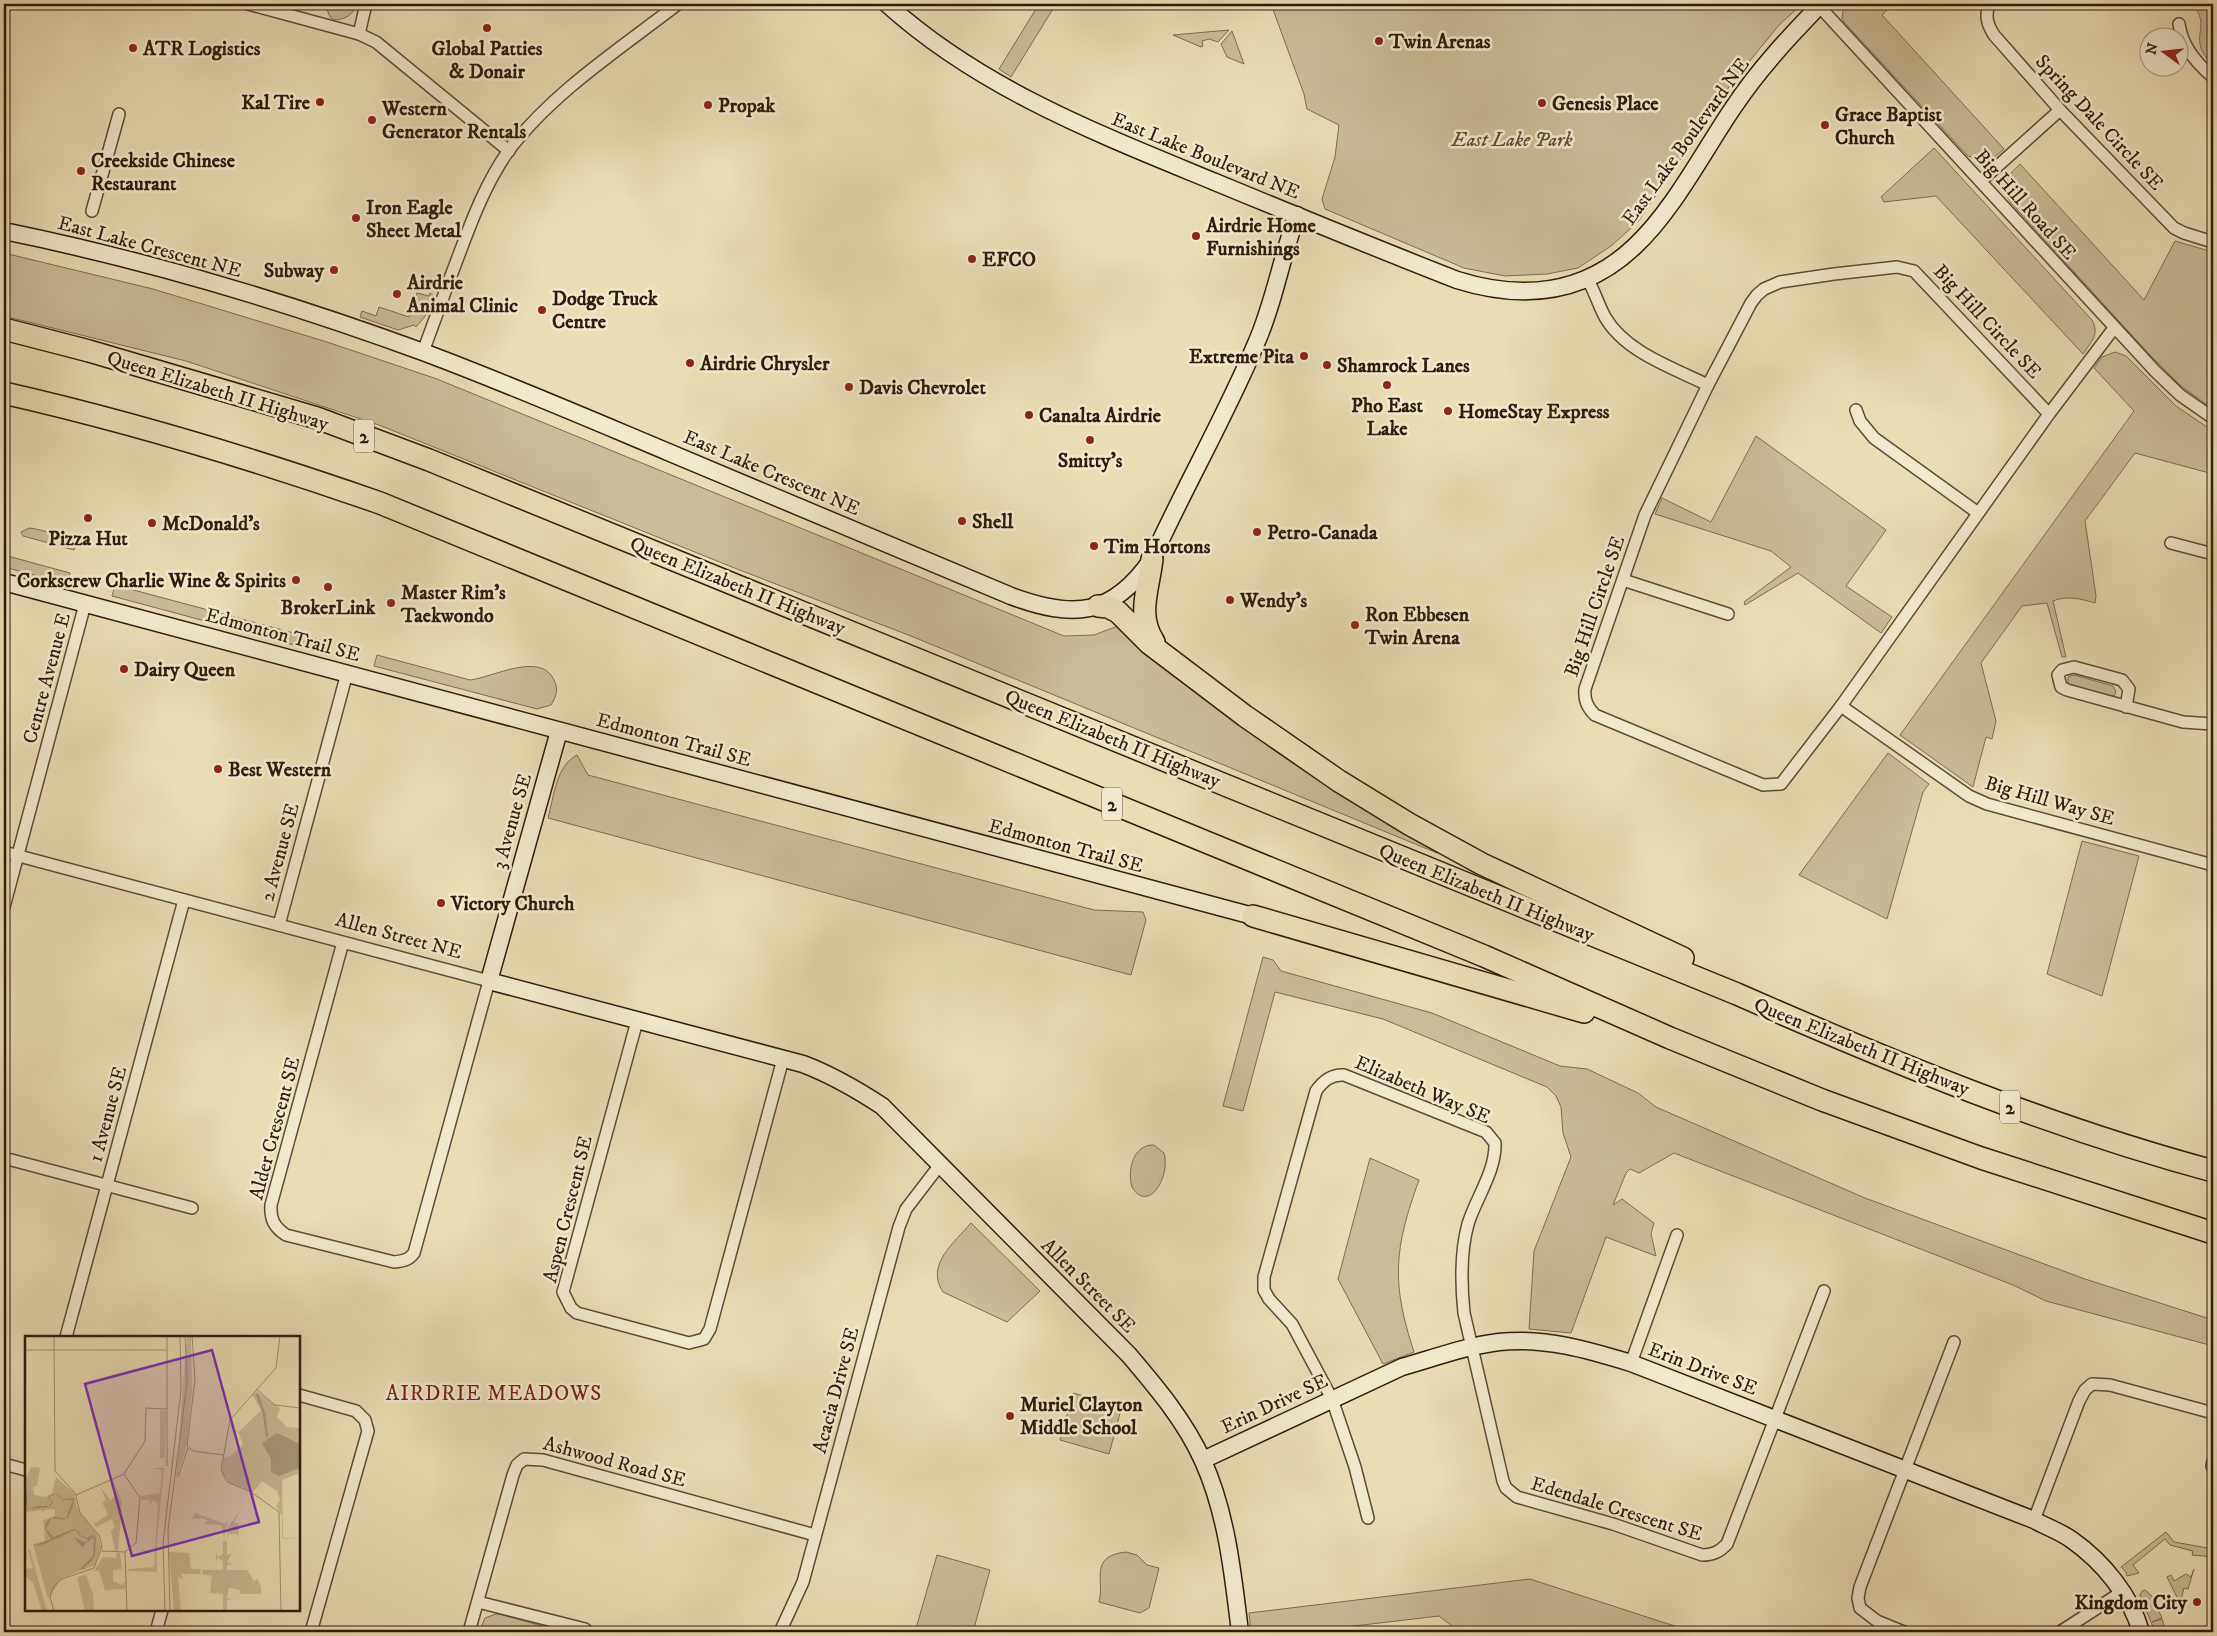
<svg xmlns="http://www.w3.org/2000/svg" width="2217" height="1636" font-family="'IM FELL DW Pica',serif">
  <style>
    .green { fill: #c9bc97; stroke: #7c6c52 }
    .lines { fill: none; stroke-linecap: round; stroke-linejoin: round }
    .street-casing { stroke: #5d4c36; stroke-width: 14 }
    .secondary-casing { stroke: #2e1c0c; stroke-width: 19 }
    .highway-casing { stroke: #2e1c0c; stroke-width: 24 }
    .street { stroke: #f1e9ce; stroke-width: 11 }
    .secondary { stroke: #f1e9ce; stroke-width: 16 }
    .highway { stroke: #e9ddb3; stroke-width: 21 }
    .poi-dot { fill: #8f2418; stroke: #f1e9ce; stroke-width: 2 }
    .labels { text-anchor: middle; stroke-width: 5; stroke-linejoin: round; paint-order: stroke }
    .shield { fill: #f1e9ce; stroke: #685a46; stroke-width: 1 }
    .shield-label { font-size: 19px; font-weight: bold; fill: #2e1c0c }
    .poi-label { font-size: 20px; font-weight: bold; fill: #2e1c0c; stroke: #f1e9ce; text-anchor: start }
    .street-label { font-size: 20px; fill: #2e1c0c; stroke: #f1e9ce }
    .park-label { font-size: 20px; font-style: italic; fill: #5c4c36; stroke: #f1e9ce }
    .neighbourhood-label { font-size: 21px; letter-spacing: 1px; fill: #7a1f14; stroke: #f1e9ce }
    .inset-river { fill: none; stroke: #a99b7a; stroke-width: 2.5 }
    .inset-road { fill: none; stroke: #9e9070; stroke-width: 1 }
    .view { fill: #7b2cbf; fill-opacity: 0.15; stroke: #7b2cbf; stroke-width: 2.5 }
    .inset-edge { fill: none; stroke: #2e1c0c; stroke-width: 2.5 }
  </style>
  <rect width="100%" height="100%" fill="#e9ddb3"/>
  <filter id="stains"><feTurbulence type="fractalNoise" baseFrequency=".004" numOctaves="4"/><feColorMatrix values="0 0 0 0 .2 0 0 0 0 .09 0 0 0 0 .02 0 0 0 .5 -.17"/></filter>
  <radialGradient id="worn" r=".72"><stop offset=".6" stop-color="#630" stop-opacity="0"/><stop offset="1" stop-color="#630" stop-opacity=".3"/></radialGradient>
  <g class="green">
    <path d="M313 4H358C352 15 347 19 334 20L330 17 326 7Z"/>
    <polygon points="1039,4 1056,4 1011,77 999,69"/>
    <polygon points="1271,4 1802,4 1779,25 1731,84 1638,222 1611,246 1578,268 1547,274 1505,276 1464,268 1325,209 1322,199 1335,157 1339,125 1307,109 1304,94"/>
    <path d="M1844 4H1893L1882 15 2004 149C1988 163 1987 162 1968 156L1844 22 1842 18Z"/>
    <path d="M2191 4H2213V65C2184 38 2215 26 2191 4Z"/>
    <polygon points="1229,30 1218,42 1209,39 1202,41 1203,46 1201,47 1173,35"/>
    <polygon points="1232,31 1244,64 1227,57 1221,44"/>
    <path d="M1934 148 2092 320C2100 334 2091 342 2083 354L1936 196 1884 202 1881 197Z"/>
    <path d="M2020 164 2144 300 2175 241 2213 252V409L2181 386 2150 355 2011 203C1999 187 2007 176 2020 164Z"/>
    <polygon points="4,253 153,289 327,342 437,379 1064,636 1094,635 1118,626 1305,769 1437,853 911,636 737,569 379,425 186,361 4,316"/>
    <polygon points="417,293 429,296 430,293 434,296 426,315 416,327 414,325 398,330 360,317 362,311 376,316 379,307 409,317"/>
    <path d="M2115 352 2126 356 2176 406 2213 431V474L2135 453 2085 521 2096 596 2095 603C2081 599 2067 595 2053 601L2066 657H2062L2047 603 2022 606 1981 663 1996 721 1992 739 1986 737 1973 787 1900 735 2134 411 2094 368 2102 357Z"/>
    <polygon points="1756,436 1886,530 1846,586 1892,617 1881,633 1798,573 1745,605 1744,602 1791,567 1771,551 1655,514 1662,498 1711,522"/>
    <path d="M29 528C42 529 66 537 75 547L74 550 23 536 21 532Z"/>
    <polygon points="4,555 70,573 67,584 4,567"/>
    <polygon points="115,585 331,643 328,654 112,596"/>
    <path d="M377 655 470 680C494 677 541 651 554 680 559 689 556 697 551 705L537 709 374 666Z"/>
    <polygon points="2074,675 2113,686 2116,692 2114,696 2111,696 2070,685 2068,682 2068,677"/>
    <polygon points="1888,753 1929,784 1923,792 1887,919 1799,875"/>
    <path d="M577 755 588 775 1094 910 1143 912 1146 920 1131 975 548 818C554 796 556 766 577 755Z"/>
    <polygon points="2082,841 2139,856 2102,996 2047,974"/>
    <polygon points="1263,957 1273,960 1281,971 1432,1013 1560,1066 1587,1069 1638,1093 1656,1107 1865,1198 2085,1279 2213,1320 2213,1346 2046,1301 2013,1285 1674,1153 1639,1173 1630,1169 1626,1173 1613,1205 1622,1199 1654,1223 1651,1234 1656,1256 1606,1237 1571,1333 1529,1329 1534,1251 1571,1157 1563,1133 1561,1107 1556,1096 1547,1087 1383,1019 1275,992 1243,1111 1223,1106"/>
    <path d="M1154 1145 1164 1153C1171 1177 1148 1214 1132 1187 1127 1171 1133 1144 1154 1145Z"/>
    <path d="M1370 1158 1419 1180C1394 1249 1391 1282 1414 1352L1383 1364 1338 1279Z"/>
    <path d="M971 1223 1040 1291 1007 1322 943 1292C925 1265 954 1243 971 1223Z"/>
    <polygon points="1073,1393 1122,1406 1109,1454 1060,1440"/>
    <polygon points="2166,1532 2174,1542 2213,1549 2213,1557 2192,1555 2193,1551 2170,1545 2165,1539 2133,1565 2139,1573 2127,1576 2126,1572 2121,1567"/>
    <path d="M1126 1552 1137 1555 1147 1565 1159 1568 1149 1608 1140 1613 1099 1602C1105 1581 1088 1556 1126 1552Z"/>
    <polygon points="937,1555 990,1570 973,1632 915,1632"/>
    <polygon points="2194,1569 2188,1589 2184,1588 2177,1615 2172,1602 2178,1599 2167,1577 2171,1575 2174,1581 2186,1574 2191,1577"/>
    <polygon points="1530,1579 1693,1632 1460,1632 1439,1616 1303,1632 1251,1632 1249,1613"/>
    <polygon points="2145,1590 2152,1596 2162,1618 2152,1622 2162,1619 2166,1632 2155,1632 2140,1595 2142,1591"/>
    <polygon points="496,1614 499,1614 564,1632 479,1632 485,1618"/>
  </g>
  <g class="lines">
    <g class="street-casing">
      <g id="street">
        <polyline points="248,4 359,34 376,42 509,151"/>
        <path d="M1989 4C1985 16 1987 24 1994 35L2060 110 2174 228 2184 233 2213 242"/>
        <polyline points="1819,6 2155,371 2180,395 2213,418"/>
        <path d="M2179 24C2182 46 2196 63 2213 77"/>
        <polyline points="359,34 366,4"/>
        <polyline points="1981,181 2060,110"/>
        <polyline points="92,211 119,114"/>
        <path d="M1587 278C1594 290 1598 304 1605 317 1625 352 1673 368 1708 385"/>
        <path d="M423 352C435 319 447 286 460 252 473 217 487 181 509 150 553 92 621 48 678 4"/>
        <polyline points="1856,410 1860,421 1874,438 1978,513"/>
        <path d="M2049 414 1914 271 1897 267 1834 274 1780 282 1764 289 1757 295 1751 303 1708 385 1645 515 1585 689C1584 700 1587 707 1595 715L1763 785 1781 784 1841 706 2049 414 2114 328"/>
        <polyline points="2171,543 2213,554"/>
        <polyline points="1623,580 1728,614"/>
        <polyline points="1841,706 1969,796 1987,804 2213,865"/>
        <polyline points="2126,707 2129,689 2122,680 2074,667 2062,670 2058,675 2061,687 2067,690 2183,722 2213,724"/>
        <path d="M4 852 489 981 414 1253C409 1260 403 1261 394 1262L286 1235C274 1227 270 1219 271 1205L343 942"/>
        <polyline points="4,907 85,604"/>
        <polyline points="279,925 347,673"/>
        <polyline points="637,1021 563,1292 571,1308 577,1313 689,1343 704,1339 710,1329 783,1059"/>
        <polyline points="4,1158 192,1208"/>
        <polyline points="66,1337 184,900"/>
        <polyline points="1631,1363 1677,1235"/>
        <polyline points="299,1395 356,1411 365,1420 368,1431 311,1632"/>
        <polyline points="4,1464 26,1470"/>
        <polyline points="2212,1466 2213,1461"/>
        <path d="M1368 1518 1355 1467 1332 1399 1292 1324 1269 1299 1264 1290V1277L1316 1091C1323 1081 1331 1074 1344 1075L1486 1132 1495 1143C1496 1171 1476 1198 1468 1224 1460 1253 1461 1284 1464 1313L1503 1481 1506 1488 1517 1497 1613 1524 1702 1555C1713 1555 1719 1552 1727 1544L1824 1291"/>
        <polyline points="2034,1520 2079,1401 2085,1390 2092,1384 2110,1385 2213,1413"/>
        <polyline points="478,1602 585,1629 588,1632"/>
        <polyline points="156,1632 162,1610"/>
        <polyline points="469,1632 513,1475 517,1465 524,1459 543,1460 815,1535"/>
        <polyline points="780,1632 803,1582 899,1227 906,1209 939,1166"/>
        <polyline points="1904,1632 1877,1621 1860,1608 1858,1598 1860,1587 1954,1342"/>
        <polyline points="2060,1632 2122,1592"/>
      </g>
    </g>
    <g class="secondary-casing">
      <g id="secondary">
        <path d="M887 4C981 89 1099 134 1215 182 1295 215 1375 248 1457 280 1521 300 1583 295 1634 247 1673 211 1703 152 1733 108 1758 70 1790 36 1821 4"/>
        <path d="M4 231C146 260 287 302 423 352 506 383 587 418 668 452 783 500 897 548 1011 596 1073 619 1112 617 1152 559 1184 488 1224 419 1255 346 1274 304 1281 258 1297 215"/>
        <polyline points="4,582 1253,916"/>
        <path d="M559 731 489 981 803 1064C832 1075 856 1089 882 1106L1129 1355C1157 1388 1185 1421 1203 1461 1227 1514 1233 1575 1240 1632"/>
        <path d="M1203 1460 1402 1367C1434 1358 1466 1346 1499 1342 1545 1337 1588 1350 1631 1363L2034 1520C2047 1527 2061 1532 2072 1540 2103 1562 2131 1596 2141 1632"/>
      </g>
    </g>
    <g class="highway-casing">
      <g id="highway">
        <path d="M4 329 89 351 317 418 429 460 1737 994C1892 1062 2049 1127 2213 1171"/>
        <path d="M4 393C131 422 257 460 380 503L1484 956 1670 1038 1822 1100 1981 1158 2213 1233"/>
        <path d="M1152 559C1149 588 1136 615 1154 642"/>
        <polyline points="1098,606 1108,607 1118,612 1150,644 1245,716 1339,781 1409,824 1482,864 1683,958"/>
        <polyline points="1253,916 1584,1012"/>
      </g>
    </g>
    <use href="#street" class="street"/>
    <use href="#secondary" class="secondary"/>
    <use href="#highway" class="highway"/>
  </g>
  <g class="poi-dot">
    <circle cx="487" cy="28" r="5"/>
    <circle cx="1379" cy="41" r="5"/>
    <circle cx="133" cy="48" r="5"/>
    <circle cx="320" cy="102" r="5"/>
    <circle cx="1542" cy="103" r="5"/>
    <circle cx="708" cy="105" r="5"/>
    <circle cx="372" cy="120" r="5"/>
    <circle cx="1825" cy="125" r="5"/>
    <circle cx="81" cy="171" r="5"/>
    <circle cx="356" cy="218" r="5"/>
    <circle cx="1196" cy="236" r="5"/>
    <circle cx="972" cy="259" r="5"/>
    <circle cx="334" cy="270" r="5"/>
    <circle cx="397" cy="294" r="5"/>
    <circle cx="542" cy="310" r="5"/>
    <circle cx="1304" cy="356" r="5"/>
    <circle cx="690" cy="363" r="5"/>
    <circle cx="1327" cy="365" r="5"/>
    <circle cx="1387" cy="385" r="5"/>
    <circle cx="849" cy="387" r="5"/>
    <circle cx="1448" cy="411" r="5"/>
    <circle cx="1029" cy="415" r="5"/>
    <circle cx="1090" cy="440" r="5"/>
    <circle cx="88" cy="518" r="5"/>
    <circle cx="962" cy="521" r="5"/>
    <circle cx="152" cy="523" r="5"/>
    <circle cx="1257" cy="532" r="5"/>
    <circle cx="1094" cy="546" r="5"/>
    <circle cx="296" cy="580" r="5"/>
    <circle cx="328" cy="587" r="5"/>
    <circle cx="1230" cy="600" r="5"/>
    <circle cx="391" cy="603" r="5"/>
    <circle cx="1355" cy="625" r="5"/>
    <circle cx="124" cy="669" r="5"/>
    <circle cx="218" cy="769" r="5"/>
    <circle cx="441" cy="903" r="5"/>
    <circle cx="1010" cy="1416" r="5"/>
    <circle cx="2197" cy="1602" r="5"/>
  </g>
  <g class="labels">
    <g class="shield">
      <rect x="354" y="419.5" width="20" height="33" rx="4"/>
      <rect x="1102" y="787.5" width="20" height="33" rx="4"/>
      <rect x="2000" y="1090.5" width="20" height="33" rx="4"/>
    </g>
    <g class="shield-label">
      <text x="364" y="443">2</text>
      <text x="1112" y="811">2</text>
      <text x="2010" y="1114">2</text>
    </g>
    <g class="poi-label">
      <text x="1389" y="48">Twin Arenas</text>
      <text x="143" y="55">ATR Logistics</text>
      <text x="487" y="55" text-anchor="middle">Global Patties<tspan x="487" dy="23">&amp; Donair</tspan></text>
      <text x="310" y="109" text-anchor="end">Kal Tire</text>
      <text x="1552" y="110">Genesis Place</text>
      <text x="718" y="112">Propak</text>
      <text x="382" y="115">Western<tspan x="382" dy="23">Generator Rentals</tspan></text>
      <text x="1835" y="121">Grace Baptist<tspan x="1835" dy="23">Church</tspan></text>
      <text x="91" y="167">Creekside Chinese<tspan x="91" dy="23">Restaurant</tspan></text>
      <text x="366" y="214">Iron Eagle<tspan x="366" dy="23">Sheet Metal</tspan></text>
      <text x="1206" y="232">Airdrie Home<tspan x="1206" dy="23">Furnishings</tspan></text>
      <text x="982" y="266">EFCO</text>
      <text x="324" y="277" text-anchor="end">Subway</text>
      <text x="407" y="289">Airdrie<tspan x="407" dy="23">Animal Clinic</tspan></text>
      <text x="552" y="305">Dodge Truck<tspan x="552" dy="23">Centre</tspan></text>
      <text x="1294" y="363" text-anchor="end">Extreme Pita</text>
      <text x="700" y="370">Airdrie Chrysler</text>
      <text x="1337" y="372">Shamrock Lanes</text>
      <text x="859" y="394">Davis Chevrolet</text>
      <text x="1387" y="412" text-anchor="middle">Pho East<tspan x="1387" dy="23">Lake</tspan></text>
      <text x="1458" y="418">HomeStay Express</text>
      <text x="1039" y="422">Canalta Airdrie</text>
      <text x="1090" y="467" text-anchor="middle">Smitty's</text>
      <text x="972" y="528">Shell</text>
      <text x="162" y="530">McDonald's</text>
      <text x="1267" y="539">Petro-Canada</text>
      <text x="88" y="545" text-anchor="middle">Pizza Hut</text>
      <text x="1104" y="553">Tim Hortons</text>
      <text x="286" y="587" text-anchor="end">Corkscrew Charlie Wine &amp; Spirits</text>
      <text x="401" y="599">Master Rim's<tspan x="401" dy="23">Taekwondo</tspan></text>
      <text x="1240" y="607">Wendy's</text>
      <text x="328" y="614" text-anchor="middle">BrokerLink</text>
      <text x="1365" y="621">Ron Ebbesen<tspan x="1365" dy="23">Twin Arena</tspan></text>
      <text x="134" y="676">Dairy Queen</text>
      <text x="228" y="776">Best Western</text>
      <text x="451" y="910">Victory Church</text>
      <text x="1020" y="1411">Muriel Clayton<tspan x="1020" dy="23">Middle School</tspan></text>
      <text x="2187" y="1609" text-anchor="end">Kingdom City</text>
    </g>
    <g class="street-label">
      <text transform="translate(2100 122) rotate(47)" y="7">Spring Dale Circle SE</text>
      <text transform="translate(1685 141) rotate(-54)" y="7">East Lake Boulevard NE</text>
      <text transform="translate(1206 155) rotate(22)" y="7">East Lake Boulevard NE</text>
      <text transform="translate(2026 204) rotate(48)" y="7">Big Hill Road SE</text>
      <text transform="translate(150 246) rotate(15)" y="7">East Lake Crescent NE</text>
      <text transform="translate(1988 321) rotate(47)" y="7">Big Hill Circle SE</text>
      <text transform="translate(218 390) rotate(17)" y="7">Queen Elizabeth II Highway</text>
      <text transform="translate(772 472) rotate(23)" y="7">East Lake Crescent NE</text>
      <text transform="translate(738 585) rotate(22)" y="7">Queen Elizabeth II Highway</text>
      <text transform="translate(1594 606) rotate(-71)" y="7">Big Hill Circle SE</text>
      <text transform="translate(283 634) rotate(15)" y="7">Edmonton Trail SE</text>
      <text transform="translate(46 678) rotate(-75)" y="7">Centre Avenue E</text>
      <text transform="translate(1113 738) rotate(22)" y="7">Queen Elizabeth II Highway</text>
      <text transform="translate(674 739) rotate(15)" y="7">Edmonton Trail SE</text>
      <text transform="translate(2050 800) rotate(16)" y="7">Big Hill Way SE</text>
      <text transform="translate(511 821) rotate(-74)" y="7">3 Avenue SE</text>
      <text transform="translate(1066 845) rotate(15)" y="7">Edmonton Trail SE</text>
      <text transform="translate(279 852) rotate(-75)" y="7">2 Avenue SE</text>
      <text transform="translate(1487 892) rotate(22)" y="7">Queen Elizabeth II Highway</text>
      <text transform="translate(399 935) rotate(15)" y="7">Allen Street NE</text>
      <text transform="translate(1862 1046) rotate(22)" y="7">Queen Elizabeth II Highway</text>
      <text transform="translate(1423 1089) rotate(23)" y="7">Elizabeth Way SE</text>
      <text transform="translate(107 1114) rotate(-75)" y="7">1 Avenue SE</text>
      <text transform="translate(274 1128) rotate(-75)" y="7">Alder Crescent SE</text>
      <text transform="translate(567 1209) rotate(-76)" y="7">Aspen Crescent SE</text>
      <text transform="translate(1089 1285) rotate(45)" y="7">Allen Street SE</text>
      <text transform="translate(1703 1368) rotate(21)" y="7">Erin Drive SE</text>
      <text transform="translate(835 1390) rotate(-75)" y="7">Acacia Drive SE</text>
      <text transform="translate(1274 1403) rotate(-25)" y="7">Erin Drive SE</text>
      <text transform="translate(615 1461) rotate(15)" y="7">Ashwood Road SE</text>
      <text transform="translate(1617 1508) rotate(17)" y="7">Edendale Crescent SE</text>
    </g>
    <g class="park-label">
      <text x="1512" y="146">East Lake Park</text>
    </g>
    <g class="neighbourhood-label">
      <text x="494" y="1400">AIRDRIE MEADOWS</text>
    </g>
  </g>
  <g transform="translate(25 1336)">
    <rect width="275" height="275" fill="#e9ddb3"/>
    <path d="M162 0H166L167 56 161 112 151 143ZM232 56 255 72 252 81 262 91 275 92V137L257 144 258 202 275 203H259L257 202V180L251 170 255 164 252 155 237 145 228 156 204 146 197 137 199 121 205 120 218 109 214 97 203 93 214 96 236 74 227 58ZM135 74 141 75 140 122H135ZM6 131 15 132 12 150 8 151 9 159 21 161 27 157 31 141 49 157 52 172 72 198 76 211 70 229 37 242 23 263 8 208 20 205 18 180 19 184 30 180V173L19 174 18 178 17 174 1 176 0 145ZM127 132H139L132 202V236L103 235V233L129 231 133 168 128 164 124 169 125 164H117L116 160 135 157 137 134ZM88 144 97 166 93 215H90L86 195 90 191 87 183 71 191 68 188 83 179 77 166 81 164 75 150 85 164 92 159ZM216 173 209 186 214 188 213 203 212 198H204L202 203 203 191ZM170 177 200 188 203 185 199 203 197 189 179 188 183 185 177 182 167 183ZM198 205H202V219L207 217 202 226 207 229H202V234H222L229 245 233 243 236 251V258H215V263V254L204 252 202 262 207 264H202V275H198V258L185 257 187 240 177 238 178 234H198V225L193 222 191 226V217L193 221 198 218ZM3 214H5L22 275H17L8 246 0 241V233L8 232ZM144 216 164 217 166 233H176L175 238H156L158 243 153 241 156 275H149ZM92 217H95L97 233 88 234V245L97 249 101 245 100 253 80 254 74 235H69L78 221 91 222ZM61 239 68 258 69 275H60L52 241Z" fill="#c9bc97"/>
    <path d="M252 97 275 108V132L254 140 246 136V123L237 107ZM0 153 2 154V169L5 173 13 170H24L27 166 23 162 24 160 31 157 34 159 37 163 49 162 48 170 43 182 37 184 26 182 21 193 28 201 49 193 54 195 55 199 62 202 67 199 71 201 70 219 66 226 58 232 61 233H55L68 220 69 201 57 211 49 201 61 207 63 204 55 200 50 194 20 208 8 210 26 203 20 193 21 187 25 182 29 181 41 182 48 164H38L31 158 24 161 28 167 24 171 5 173 1 169Z" fill="#a99b7a"/>
    <path class="inset-river" d="M232 58 239 77 242 101"/>
    <path class="inset-road" d="M142 0V130M167 0 170 43 162 110 168 115 198 119M255 0 251 32 205 84 196 134 202 146 226 156 254 176 256 275M0 14H142M231 53 250 69 275 72M153 141 163 112M51 159 99 138 120 105 121 72 142 73M77 215 100 216 111 207 115 162 99 138M100 216 102 275M29 275 25 261 29 250 37 243 69 232 77 211 74 199 55 177 50 157 30 135 29 0M140 275 138 207 156 54 155 0M145 275 143 194 162 47 160 0"/>
    <path class="view" d="M187 14 234 186 107 220 60 48Z"/>
    <rect width="275" height="275" class="inset-edge"/>
  </g>
  <rect width="2217" height="1636" fill="none" stroke="#e9ddb3" stroke-width="20"/>
  <rect x="5" y="5" width="2207" height="1626" fill="none" stroke="#2e1c0c" stroke-width="2.5"/>
  <rect x="10" y="10" width="2197" height="1616" fill="none" stroke="#2e1c0c"/>
  <g transform="translate(2164 52) rotate(285)"><circle r="24" fill="#f1e9ce" stroke="#a39780"/>
  <path d="M0-4L9 19L0 12L-9 19Z" fill="#8f2418"/>
  <text y="-8" font-size="14" font-weight="bold" text-anchor="middle" fill="#2e1c0c">N</text>
  </g>
  <rect width="100%" height="100%" filter="url(#stains)"/>
  <rect width="100%" height="100%" fill="url(#worn)"/>
</svg>
